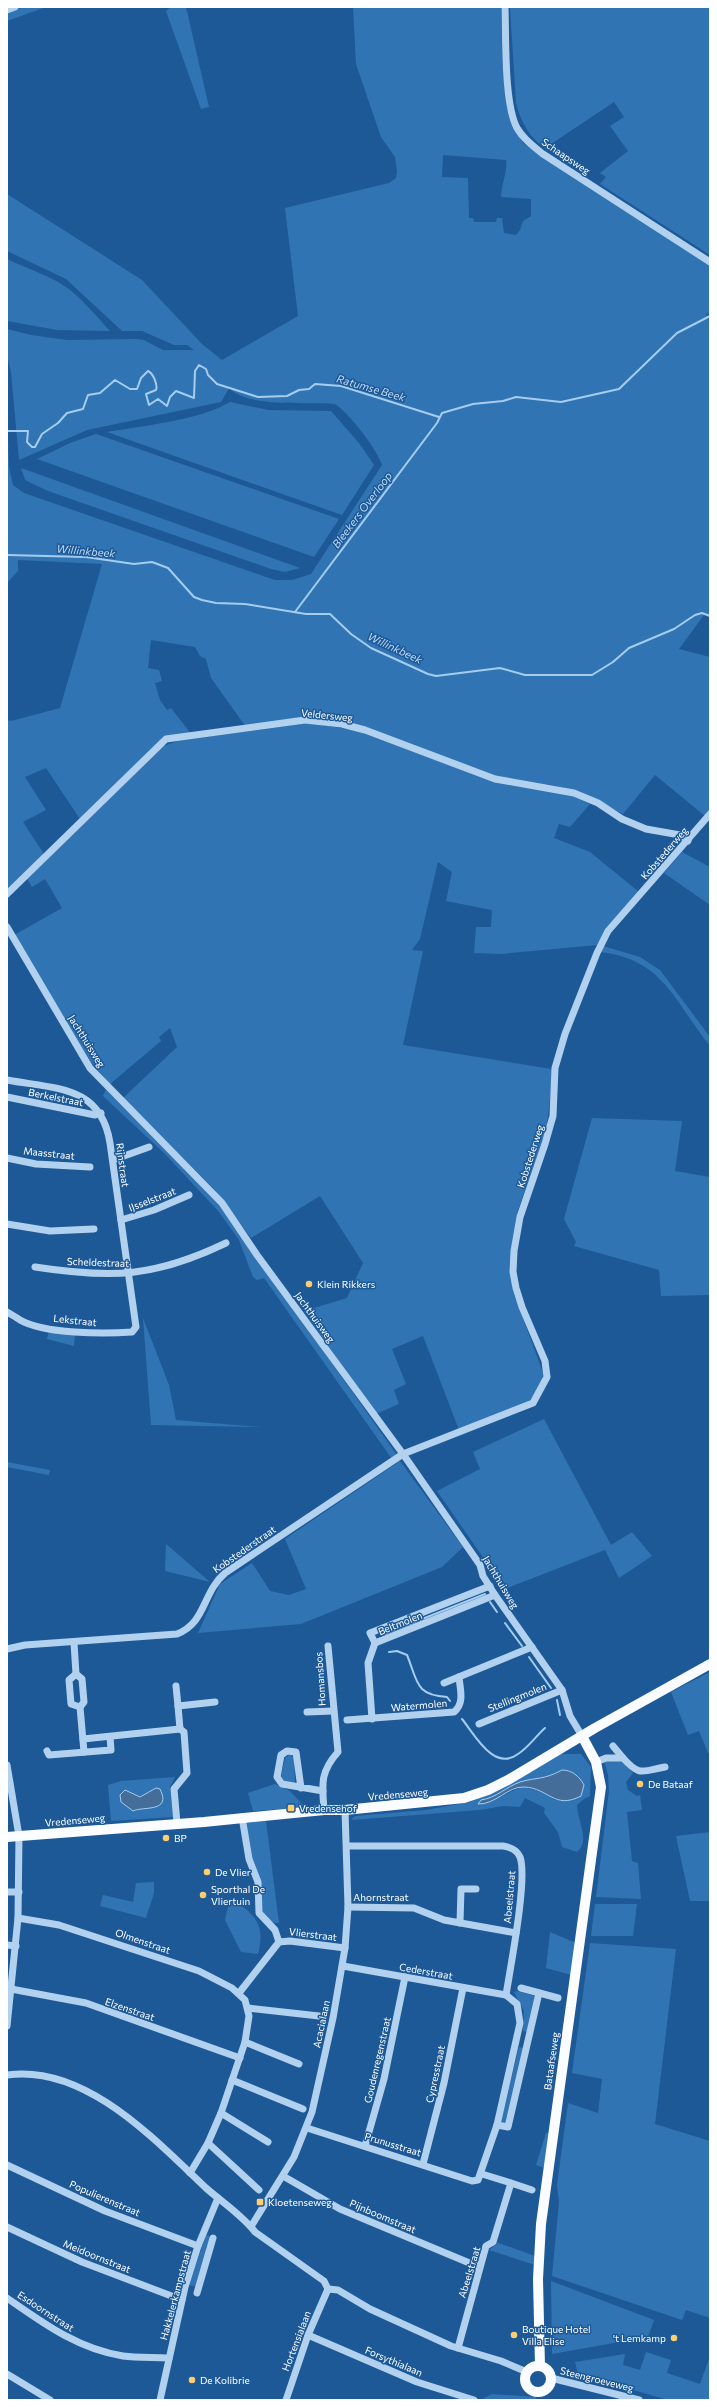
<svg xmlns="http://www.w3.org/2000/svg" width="717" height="2407" font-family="Commissioner,sans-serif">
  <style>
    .green { fill: #3174b4; fill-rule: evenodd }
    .water { fill: #446e99; stroke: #a4cdf1 }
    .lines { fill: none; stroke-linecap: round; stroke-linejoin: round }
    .stream { stroke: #a4cdf1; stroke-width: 2 }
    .minor { stroke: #b1d1ef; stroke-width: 7 }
    .major { stroke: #fafcff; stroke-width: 10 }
    .poi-dot { fill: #ffcd70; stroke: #1d5997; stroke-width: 1.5 }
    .labels { text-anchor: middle; stroke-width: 3; stroke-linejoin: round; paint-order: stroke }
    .street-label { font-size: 10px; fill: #fff; stroke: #1d5997 }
    .poi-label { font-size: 10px; fill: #fff; stroke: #1d5997; text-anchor: start }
    .water-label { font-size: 11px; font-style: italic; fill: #bedbf6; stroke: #1d5997 }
  </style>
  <rect width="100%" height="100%" fill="#1d5997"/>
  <g class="green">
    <polygon points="24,7 46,7 7,21 7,13"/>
    <polygon points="171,7 186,7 209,107 201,109 166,11"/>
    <path d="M353 7H501C503 48 499 110 524 144L710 266V313L706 314 710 321V617L704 615 679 649 710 657V809L705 816 655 775 623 814 579 791 552 785 505 780 326 720 246 727 211 678 206 659 200 656 195 647 151 640 148 668 159 670 162 681 155 683 160 700 167 710 171 708 192 735 172 737 80 819 46 768 25 777 46 810 23 822 44 854 7 891V720L11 721 60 708 102 564 18 560V571L7 583V409L9 467 13 485 24 493 275 580H292L311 574 382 465C377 449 349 413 335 404 305 401 250 409 229 388L221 402 87 430 19 460 11 372 7 355V329L31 335 67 340 136 339 144 340 163 350H194L187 345H174L142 331H122L66 279 7 251V194L142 280 202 344 222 360 298 316 285 208 389 183 396 178 397 171 395 157 381 137 356 64ZM443 155 506 160C508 170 501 185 501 197L531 199V216L523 221 520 230 516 235 504 233 502 218H497L496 222H474L473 218H469L468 178 442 177Z"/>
    <path d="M510 7H710V255L600 184 606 177 600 173 628 151 610 126 624 117 614 102 545 148C529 137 521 122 516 103Z"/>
    <path d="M7 259C24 267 42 273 58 282 79 294 94 314 110 331L57 330 7 321Z"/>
    <path d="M230 402 268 410 331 411 359 443 374 465 342 515 107 432C143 426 200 420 230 402Z"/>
    <polygon points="96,434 339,519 314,557 37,459 70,443"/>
    <polygon points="21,468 300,568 285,572 271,569 48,491 25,480"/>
    <polygon points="308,723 355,730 498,783 568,794 590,804 570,827 559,824 554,838 590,852 639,892 597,945 501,954 474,953 476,927 491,927 492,910 446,901 452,872 438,862 420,939 412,950 423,951 403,1045 551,1069 553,1072 546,1133 518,1210 510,1263 513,1291 543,1373 542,1382 534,1396 527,1403 459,1430 423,1336 392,1349 406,1384 394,1390 399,1404 376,1414 304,1311 347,1298 363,1263 320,1196 251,1238 214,1189 123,1098 177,1047 170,1028 159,1037 161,1041 110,1084 91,1062 14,935 62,908 45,879 32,887 26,877 161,747 178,741"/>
    <polygon points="682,852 710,867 710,905 664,873"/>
    <path d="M603 946 640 957 660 970 710 1037V1046C675 1003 664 959 600 952Z"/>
    <polygon points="106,1089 219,1204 397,1455 392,1459 264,1278 257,1280 253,1277 239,1240 219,1212 165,1154 103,1096"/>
    <polygon points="592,1118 682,1121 675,1171 710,1177 710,1295 661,1296 659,1270 574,1246 576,1242 564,1219"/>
    <polygon points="143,1318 169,1385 176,1420 260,1427 151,1425"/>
    <polygon points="49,1331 75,1334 74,1346 47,1339"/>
    <polygon points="544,1419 611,1545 632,1532 652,1556 619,1578 605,1550 505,1589 437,1491 480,1469 473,1452"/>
    <polygon points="400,1461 463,1547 442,1567 301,1624 198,1633 220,1584 252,1563 270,1591 289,1595 306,1589 285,1539"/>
    <polygon points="7,1462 50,1470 49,1475 7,1467"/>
    <polygon points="166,1544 210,1582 165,1571"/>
    <polygon points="710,1672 710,1752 708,1753 699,1731 688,1735 671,1692"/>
    <polygon points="290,1754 294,1758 295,1783 285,1782 281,1776 285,1758"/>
    <path d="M561 1754H581L591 1767 590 1796 584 1799 577 1805C577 1820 591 1841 577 1852L562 1847 558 1832 544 1813 545 1808 525 1798 520 1807 503 1806 480 1810 351 1820 355 1816 426 1810 469 1802ZM569 1770 581 1780 582 1793 568 1801 555 1800 544 1792 522 1787 481 1804V1800L497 1796 519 1783 547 1778Z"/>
    <polygon points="604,1761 621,1761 633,1773 626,1782 628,1790 637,1796 640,1795 642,1810 627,1812 632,1861 638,1863 641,1899 596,1897 609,1791 608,1775"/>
    <path d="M175 1777 170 1787 173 1817 111 1821 108 1785 121 1781ZM156 1788 133 1811 125 1790 140 1797Z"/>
    <polygon points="275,1784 290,1791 305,1807 253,1811 248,1793"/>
    <path d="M266 1821 279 1923C270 1924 264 1917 260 1911L246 1822Z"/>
    <polygon points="710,1832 710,1901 690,1901 676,1836"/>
    <polygon points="154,1882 154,1893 146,1918 100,1906 103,1895 133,1902 136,1883"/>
    <path d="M230 1898C254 1913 266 1924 258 1954L241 1952 225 1920Z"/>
    <polygon points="595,1904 637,1904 633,1936 591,1936"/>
    <polygon points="550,1932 576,1943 571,1975 546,1968"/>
    <polygon points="590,1943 676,1949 655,2124 710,2141 710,2318 686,2310 682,2320 552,2276 559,2202 557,2185 568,2103 598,2113 602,2079 572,2073"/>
    <polygon points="517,1991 535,1996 527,2032 523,2031 524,2011 514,1992"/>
    <polygon points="519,2047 523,2048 506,2123 503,2124 501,2121"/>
    <polygon points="546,2133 549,2133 545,2168 536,2165"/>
    <polygon points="206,2235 210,2236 197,2287 189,2285"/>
    <polygon points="496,2242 535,2256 535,2265 489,2250 497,2244"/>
    <polygon points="551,2281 654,2320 648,2337 552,2354"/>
    <polygon points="646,2352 671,2360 667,2373 700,2384 710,2356 710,2400 668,2400 578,2374 575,2362 625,2354 623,2365 640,2370"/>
    <polygon points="492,2394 536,2397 536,2400 482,2399"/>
  </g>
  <g class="water">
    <path d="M562 1770C572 1770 579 1776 584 1785L581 1796C554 1810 549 1788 524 1787 508 1786 495 1805 478 1804L481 1800C496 1798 506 1787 520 1782 537 1777 544 1780 562 1770Z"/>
    <path d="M156 1788 160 1789C172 1813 143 1806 133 1811L121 1802 120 1795 125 1790 140 1797Z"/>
  </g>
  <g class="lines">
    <g class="stream">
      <path d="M7 431H28L27 442 32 447H35L42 434 58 423 67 413 83 409 88 395 100 393 115 380 130 389H137L141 378 148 371C153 373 158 385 156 390L146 394 149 405 158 399 167 406 170 397 176 391 194 398 195 371 199 365 206 369 208 375 217 384 258 397 287 396 299 390 309 389 315 384 341 386 439 417"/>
      <polyline points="7,555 86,557 134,564 152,562 168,568 194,597 202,600 216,603 245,604 306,614 330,614 351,634 371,648 428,674 436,676 500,668 525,675 592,675 613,662 629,648 674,629 695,615 702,613 710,616"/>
      <polyline points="295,612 437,423 442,413 473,404 503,401 516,397 561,402 619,389 677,333 710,316"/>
      <polyline points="490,1602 497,1612"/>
      <polyline points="505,1623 522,1646"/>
      <polyline points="382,1635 485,1594"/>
      <path d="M389 1652 397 1651 407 1655C418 1682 415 1695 447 1697L450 1701"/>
      <polyline points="529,1657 551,1688"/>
      <polyline points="557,1700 560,1715"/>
      <path d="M462 1719C475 1735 494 1772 518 1754 528 1748 536 1736 545 1728"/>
    </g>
    <g class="minor">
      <path d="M505 7C506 37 504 104 517 128 523 139 534 147 543 154L710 262"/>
      <polyline points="7,10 15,7"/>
      <polyline points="7,894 166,739 305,720 342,724 365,730 495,779 574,793 598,803 622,819 646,829 680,835 688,841"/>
      <polyline points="7,927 90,1068 222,1203 257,1255 403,1454 480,1565 483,1576 495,1595 562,1690 570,1716 582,1736"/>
      <path d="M7 1080C55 1089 101 1085 110 1143L136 1327 132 1332C104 1334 44 1334 20 1320 16 1317 12 1315 7 1312"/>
      <polyline points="7,1097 95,1115 101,1113"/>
      <polyline points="7,1158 36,1164 90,1167"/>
      <polyline points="113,1160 149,1147"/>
      <polyline points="121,1220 154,1210 189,1195"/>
      <polyline points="7,1224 50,1231 94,1229"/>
      <path d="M35 1267C113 1279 155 1277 226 1243"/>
      <polyline points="74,1643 76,1674 82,1679 84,1702 80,1707"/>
      <polyline points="375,1643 370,1633 490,1586"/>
      <polyline points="375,1643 495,1595"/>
      <path d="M7 1649 25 1645 177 1634C206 1623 202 1593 225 1573L403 1454 533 1403 547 1377 545 1361 522 1307 516 1288 513 1272 514 1251 520 1217 545 1144 553 1116 555 1068 565 1034 597 953 608 931 710 814"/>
      <polyline points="76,1674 69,1680 71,1704 80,1707 84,1752"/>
      <polyline points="444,1683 532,1647"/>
      <polyline points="176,1686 178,1706"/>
      <polyline points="307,1712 333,1711"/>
      <polyline points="372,1719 368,1663 375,1643"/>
      <path d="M347 1720 454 1712C465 1703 460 1689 459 1677"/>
      <polyline points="479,1724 562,1690"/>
      <polyline points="180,1729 178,1706 215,1702"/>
      <polyline points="83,1739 180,1729 184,1732 187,1773 174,1789 177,1823"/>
      <polyline points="613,1746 623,1758"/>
      <polyline points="47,1751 49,1755 111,1750 110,1737"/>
      <path d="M596 1762 606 1758H623C640 1777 642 1771 665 1767"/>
      <polyline points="7,1765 19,1836 18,1918 7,2026"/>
      <polyline points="301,1788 296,1752 287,1751 281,1755 277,1777 282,1784 323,1791"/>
      <path d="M324 1810C322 1784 320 1772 338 1752L328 1646"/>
      <polyline points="242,1817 249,1859 258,1882 259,1913 275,1930 279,1942"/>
      <polyline points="7,1892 19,1892"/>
      <polyline points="348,1907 414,1908 444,1920 516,1933"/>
      <polyline points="18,1918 59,1925 199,1971 232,1988 245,2000 249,2016 245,2042 221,2113 208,2143 190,2173"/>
      <polyline points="460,1923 461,1889 476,1889"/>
      <polyline points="7,1945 16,1946"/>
      <polyline points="343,1966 506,1995"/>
      <polyline points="521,1988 558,1998"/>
      <polyline points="11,1989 86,2003 240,2058"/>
      <polyline points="239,1993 279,1942 290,1941 345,1948"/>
      <polyline points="248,2008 319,2016"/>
      <polyline points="245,2042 299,2064"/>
      <path d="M7 2075C85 2064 154 2139 206 2188 222 2202 243 2216 255 2232L324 2281 328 2289"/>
      <polyline points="232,2080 303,2109"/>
      <polyline points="221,2113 268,2142"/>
      <polyline points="497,2125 508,2127 539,1993"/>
      <path d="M307 2128 472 2181 478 2180 497 2125 520 2023 517 2004 506 1995C510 1969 528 1878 520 1857 517 1850 510 1847 503 1846H347"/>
      <polyline points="208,2143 259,2190"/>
      <polyline points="365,2146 384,2079 405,1977"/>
      <polyline points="423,2164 444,2083 463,1988"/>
      <polyline points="7,2165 105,2211 198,2246"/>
      <polyline points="283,2176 340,2209 479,2267"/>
      <polyline points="511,2183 532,2190"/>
      <polyline points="252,2225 294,2157 312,2112 333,2018 345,1948 348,1907 345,1810"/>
      <polyline points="7,2227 82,2262 182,2300"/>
      <polyline points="328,2289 338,2290 370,2309 451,2346 501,2361 527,2372"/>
      <polyline points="197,2293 213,2238"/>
      <path d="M7 2298C43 2323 78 2349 123 2356 138 2358 154 2357 169 2358"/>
      <polyline points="308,2335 417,2382 474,2400"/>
      <polyline points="458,2348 486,2246 493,2242 511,2183 482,2174"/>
      <polyline points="7,2374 50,2400"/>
      <polyline points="551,2378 639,2400"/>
      <polyline points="160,2400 185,2287 198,2246 218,2198"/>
      <polyline points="286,2400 308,2335 328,2289"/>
    </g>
    <g class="major">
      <polyline points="7,1837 204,1822 324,1810 345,1810 464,1798 488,1790 508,1780 595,1728 710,1664"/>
      <circle cx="538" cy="2379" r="13"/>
      <polyline points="540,2366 538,2279 541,2224 601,1787 596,1762 582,1736"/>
    </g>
  </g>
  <g class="poi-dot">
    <circle cx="309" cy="1284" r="4"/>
    <circle cx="640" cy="1784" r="4"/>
    <rect x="287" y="1804" width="8" height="8" rx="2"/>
    <circle cx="166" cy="1838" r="4"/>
    <circle cx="207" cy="1872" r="4"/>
    <circle cx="203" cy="1895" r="4"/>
    <rect x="256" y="2198" width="8" height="8" rx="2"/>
    <circle cx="514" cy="2335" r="4"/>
    <circle cx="674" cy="2338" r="4"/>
    <circle cx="192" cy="2380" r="4"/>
  </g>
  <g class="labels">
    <g class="street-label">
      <text transform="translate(566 156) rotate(34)" y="4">Schaapsweg</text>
      <text transform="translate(327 715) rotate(6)" y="4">Veldersweg</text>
      <text transform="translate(664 853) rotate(-49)" y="4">Kobstederweg</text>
      <text transform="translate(87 1041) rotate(58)" y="4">Jachthuisweg</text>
      <text transform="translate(56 1097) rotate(11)" y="4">Berkelstraat</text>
      <text transform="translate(49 1153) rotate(6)" y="4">Maasstraat</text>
      <text transform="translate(530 1156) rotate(-72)" y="4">Kobstederweg</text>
      <text transform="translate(123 1165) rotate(82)" y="4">Rijnstraat</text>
      <text transform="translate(152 1199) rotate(-21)" y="4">IJsselstraat</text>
      <text transform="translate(98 1262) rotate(2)" y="4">Scheldestraat</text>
      <text transform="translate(315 1317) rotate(54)" y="4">Jachthuisweg</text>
      <text transform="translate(75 1320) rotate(6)" y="4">Lekstraat</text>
      <text transform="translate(244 1549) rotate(-35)" y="4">Kobstederstraat</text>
      <text transform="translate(501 1582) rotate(59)" y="4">Jachthuisweg</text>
      <text transform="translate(400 1623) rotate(-22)" y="4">Beltmolen</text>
      <text transform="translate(320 1679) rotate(-94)" y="4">Homansbos</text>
      <text transform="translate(517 1697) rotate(-22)" y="4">Stellingmolen</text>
      <text transform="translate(419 1705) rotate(-5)" y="4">Watermolen</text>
      <text transform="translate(398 1794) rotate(-5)" y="4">Vredenseweg</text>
      <text transform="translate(75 1820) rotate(-5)" y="4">Vredenseweg</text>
      <text x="381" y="1901">Ahornstraat</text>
      <text transform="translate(509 1897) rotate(-85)" y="4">Abeelstraat</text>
      <text transform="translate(313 1934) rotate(7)" y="4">Vlierstraat</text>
      <text transform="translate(143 1941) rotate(19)" y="4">Olmenstraat</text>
      <text transform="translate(426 1971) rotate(10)" y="4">Cederstraat</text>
      <text transform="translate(130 2009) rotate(19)" y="4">Elzenstraat</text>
      <text transform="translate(321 2024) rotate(-78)" y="4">Acacialaan</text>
      <text transform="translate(377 2060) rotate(-77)" y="4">Goudenregenstraat</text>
      <text transform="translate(551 2061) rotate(-82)" y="4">Bataafseweg</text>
      <text transform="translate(435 2074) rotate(-78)" y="4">Cypresstraat</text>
      <text transform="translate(393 2144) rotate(17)" y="4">Prunusstraat</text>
      <text transform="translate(105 2198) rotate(23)" y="4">Populierenstraat</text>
      <text transform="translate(383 2216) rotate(23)" y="4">Pijnboomstraat</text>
      <text transform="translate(97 2256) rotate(22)" y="4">Meidoornstraat</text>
      <text transform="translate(469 2272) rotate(-73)" y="4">Abeelstraat</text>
      <text transform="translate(175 2295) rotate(-75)" y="4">Hakkelerkampstraat</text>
      <text transform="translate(46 2311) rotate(33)" y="4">Esdoornstraat</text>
      <text transform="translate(296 2341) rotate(-69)" y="4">Hortensialaan</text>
      <text transform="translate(394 2361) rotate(23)" y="4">Forsythialaan</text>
      <text transform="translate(597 2379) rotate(14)" y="4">Steengroeveweg</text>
    </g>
    <g class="poi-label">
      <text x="317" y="1288">Klein Rikkers</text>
      <text x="648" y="1788">De Bataaf</text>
      <text x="299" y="1812">Vredensehof</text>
      <text x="174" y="1842">BP</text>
      <text x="215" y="1876">De Vlier</text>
      <text x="211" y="1893">Sporthal De<tspan x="211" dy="12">Vliertuin</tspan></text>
      <text x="268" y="2206">Kloetenseweg</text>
      <text x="522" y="2333">Boutique Hotel<tspan x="522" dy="12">Villa Elise</tspan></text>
      <text x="666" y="2342" text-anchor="end">'t Lemkamp</text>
      <text x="200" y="2384">De Kolibrie</text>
    </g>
    <g class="water-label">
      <text transform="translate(371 388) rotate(16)" y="4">Ratumse Beek</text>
      <text transform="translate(362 510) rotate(-53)" y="4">Bleekers Overloop</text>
      <text transform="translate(86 551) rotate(5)" y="4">Willinkbeek</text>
      <text transform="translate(395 648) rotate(25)" y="4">Willinkbeek</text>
    </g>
  </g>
  <rect width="717" height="2407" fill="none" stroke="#ffffff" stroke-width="16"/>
</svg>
